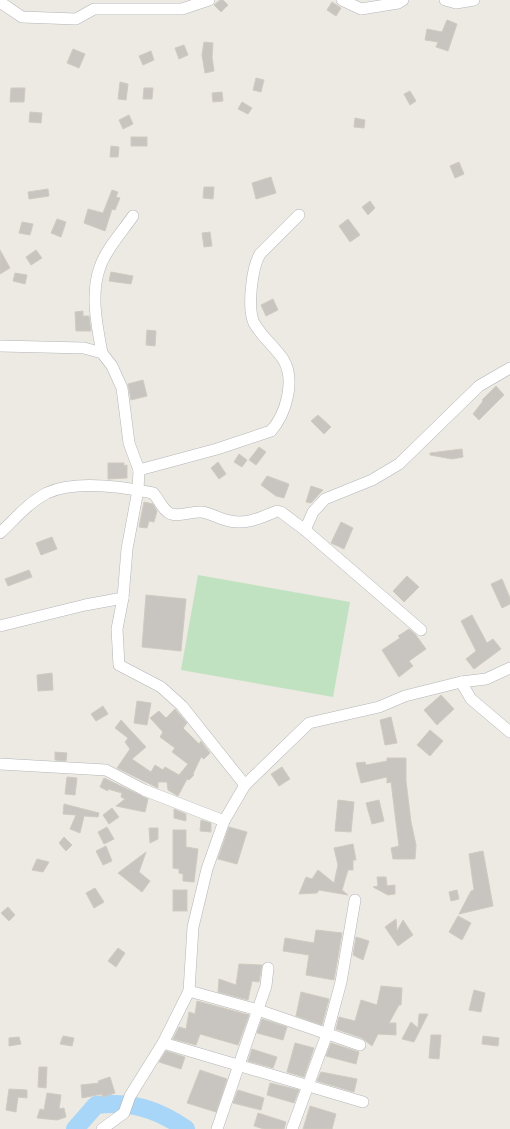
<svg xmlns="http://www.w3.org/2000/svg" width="510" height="1129" font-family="'Asap Condensed',sans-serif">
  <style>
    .green { fill: #c1e2c1 }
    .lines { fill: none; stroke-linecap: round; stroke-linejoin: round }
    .river { stroke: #a7d6f8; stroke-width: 18 }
    .building { fill: #c8c5c0; stroke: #d0cbc1 }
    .minor-casing { stroke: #b3b5b9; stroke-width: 12 }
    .minor { stroke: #fff; stroke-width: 11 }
  </style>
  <rect width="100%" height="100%" fill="#eceae2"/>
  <polygon class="green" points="198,575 350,602 333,697 181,670"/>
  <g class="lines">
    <path class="river" d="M75 1129 96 1105C131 1101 157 1109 186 1129"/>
  </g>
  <g class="building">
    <polygon points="220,0 223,0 228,5 221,12 214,5"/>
    <polygon points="332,2 341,8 336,16 327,10"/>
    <polygon points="447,20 457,24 448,51 436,47 438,42 425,40 427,29 442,32"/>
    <polygon points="204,42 213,43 212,57 214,71 205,73 202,55"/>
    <polygon points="184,45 188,55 179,59 175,48"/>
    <polygon points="73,49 85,54 79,68 67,63"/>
    <polygon points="151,51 154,60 143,65 139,56"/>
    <polygon points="256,78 264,80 261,92 253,90"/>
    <polygon points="120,82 128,84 126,100 118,99"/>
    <polygon points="11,88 25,88 24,102 10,102"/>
    <polygon points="144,88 153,88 152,99 143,99"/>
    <polygon points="410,91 416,101 410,105 404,94"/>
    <polygon points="222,92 223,101 213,102 212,93"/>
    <polygon points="242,102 252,108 248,114 238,109"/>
    <polygon points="30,112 42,113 41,123 29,122"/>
    <polygon points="129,115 133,124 123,129 119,120"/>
    <polygon points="355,118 365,120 364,128 354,127"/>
    <rect x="131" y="137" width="16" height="9"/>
    <polygon points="111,146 119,147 118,157 110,157"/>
    <polygon points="459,162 464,174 455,178 450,166"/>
    <polygon points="271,177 276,193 256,199 252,183"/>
    <polygon points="204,187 214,187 213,199 203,198"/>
    <polygon points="48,189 49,196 29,199 28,192"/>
    <polygon points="112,190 118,192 116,197 120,198 115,210 112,209 105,231 84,223 88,209 103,213"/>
    <polygon points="370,201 375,208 368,215 362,207"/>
    <polygon points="57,219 66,222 61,237 51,233"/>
    <polygon points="348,219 360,235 350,242 339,226"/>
    <polygon points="22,222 33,224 30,235 19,233"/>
    <polygon points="210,232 212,246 204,247 202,233"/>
    <polygon points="0,250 10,268 0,274"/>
    <polygon points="36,250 42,258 31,265 26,257"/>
    <polygon points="111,272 133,276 131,284 109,281"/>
    <polygon points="15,273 27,275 25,284 13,281"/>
    <polygon points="273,299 278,310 266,316 261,305"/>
    <polygon points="83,311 83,316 89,316 91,331 76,331 75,312"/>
    <polygon points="147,330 156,331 155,346 146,345"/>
    <polygon points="143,380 147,396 131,400 128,384"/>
    <polygon points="496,386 504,395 479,420 473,414 483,401 482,400"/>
    <polygon points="318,415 331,427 324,434 311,421"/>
    <polygon points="259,447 266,452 256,465 249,460"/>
    <polygon points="462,449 463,457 452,459 430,455 430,453"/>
    <polygon points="239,454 247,460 242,467 234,462"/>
    <polygon points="218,462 226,474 219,479 211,468"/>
    <polygon points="108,463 124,463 124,466 127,465 127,478 108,479"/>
    <polygon points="267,476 289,484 284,498 276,496 261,485"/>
    <polygon points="311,486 323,490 311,503 306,502"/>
    <polygon points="144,502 153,504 157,511 154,522 149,521 147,528 139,527"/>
    <polygon points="341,522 353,528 344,549 331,543"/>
    <polygon points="52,537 57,549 41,555 36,543"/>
    <polygon points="29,570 32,577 8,586 5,579"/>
    <polygon points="407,576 419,587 404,602 393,591"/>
    <polygon points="502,579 510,598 510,604 502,608 491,584"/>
    <polygon points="146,595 186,599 181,651 142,647"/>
    <polygon points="472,615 487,643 493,639 501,649 474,669 466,659 476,651 461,621"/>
    <polygon points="409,629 415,634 426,649 409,661 413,666 399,677 382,650 400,638 398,636"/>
    <polygon points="52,673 53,690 38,691 37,675"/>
    <polygon points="441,695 454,709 437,725 424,710"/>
    <polygon points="137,701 151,703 147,725 134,723"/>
    <polygon points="103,706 108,714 96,721 91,714"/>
    <polygon points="175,709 187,723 183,728 199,744 201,741 210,753 204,759 201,757 193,774 194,775 189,780 187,779 178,796 168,790 167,782 158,782 158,788 117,768 130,749 125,742 128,738 115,728 121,720 146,747 132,759 151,772 155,765 163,770 165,767 179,775 188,764 172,752 175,748 160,737 163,732 150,718 159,711 166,718"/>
    <polygon points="391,717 397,743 385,745 380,720"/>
    <polygon points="430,730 443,741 430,756 417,745"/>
    <polygon points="55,752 67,753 66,761 55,760"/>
    <polygon points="387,758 406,758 406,781 411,822 416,845 415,859 393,859 391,848 399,846 391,782 387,783 387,777 361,783 356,763 365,762 366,765 387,761"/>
    <polygon points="282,767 290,779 279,786 271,774"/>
    <polygon points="67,777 77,778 75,795 65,794"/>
    <polygon points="104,778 148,799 145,812 116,806 125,799 121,797 122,793 108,789 108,791 100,787"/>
    <polygon points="338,800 354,802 351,832 335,831"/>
    <polygon points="379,800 384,821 372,824 366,803"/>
    <polygon points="64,804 99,813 98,817 84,816 80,833 70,829 76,815 63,814"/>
    <polygon points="112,808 119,817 109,824 103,815"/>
    <polygon points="174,809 186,814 186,821 174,818"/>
    <polygon points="201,820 211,823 211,832 200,831"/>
    <polygon points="107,827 114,839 104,844 98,832"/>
    <polygon points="229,827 247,832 237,864 218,859"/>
    <polygon points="149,828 158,828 158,839 150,843"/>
    <polygon points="173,830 186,830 186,847 198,849 194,882 183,881 183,874 179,873 179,869 173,868"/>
    <polygon points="64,837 72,845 66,851 59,843"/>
    <polygon points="353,844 356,860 353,860 353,870 348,870 342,890 348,895 319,890 317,893 299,894 306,877 312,879 318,870 334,883 338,865 334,848"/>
    <polygon points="106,846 112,861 103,865 96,851"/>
    <polygon points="483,851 493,906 459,914 471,891 474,890 469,854"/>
    <polygon points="146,852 139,872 150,881 142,892 118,873"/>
    <polygon points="37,859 49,862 43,872 32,870"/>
    <polygon points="377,877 386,877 387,886 395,885 395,894 388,895 373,887 378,886"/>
    <polygon points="95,888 104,902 94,908 86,893"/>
    <rect x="173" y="890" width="14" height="21"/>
    <polygon points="457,890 459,899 451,901 449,892"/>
    <polygon points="8,907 15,915 9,921 1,913"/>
    <polygon points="458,916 471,923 462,940 449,932"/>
    <polygon points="396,919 397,931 403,920 413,935 398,946 385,927"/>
    <polygon points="316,930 342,933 334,980 306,975 309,955 283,951 285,938 314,943"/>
    <polygon points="356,937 369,941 363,960 353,955"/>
    <polygon points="118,948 125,953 116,967 108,961"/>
    <polygon points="239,964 262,965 259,982 252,981 248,1000 218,992 219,979 236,985"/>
    <polygon points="381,986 402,988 401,1005 399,1005 389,1023 396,1023 396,1035 378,1034 372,1046 362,1038 336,1029 339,1017 355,1021 361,1000 377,1005"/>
    <polygon points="474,990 485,993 481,1012 469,1010"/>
    <polygon points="301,992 329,999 322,1025 296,1016"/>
    <polygon points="197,1001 249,1015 238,1045 200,1034 196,1045 173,1039 179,1027 186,1029 189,1012 195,1014"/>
    <polygon points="419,1014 428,1014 414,1042 402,1039 411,1022 418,1028"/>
    <polygon points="262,1019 287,1027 283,1040 257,1033"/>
    <polygon points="431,1035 441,1035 439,1059 429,1058"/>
    <polygon points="63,1036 74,1038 72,1046 60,1044"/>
    <polygon points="483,1036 499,1038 498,1046 482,1044"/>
    <polygon points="19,1037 21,1044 9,1046 9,1038"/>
    <polygon points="295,1043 314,1048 304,1077 287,1072"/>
    <polygon points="331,1043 359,1052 356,1064 326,1056"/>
    <polygon points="252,1049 277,1057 273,1068 248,1061"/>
    <polygon points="166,1051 185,1057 181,1069 159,1062"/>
    <polygon points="39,1067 47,1067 46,1088 38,1087"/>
    <polygon points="200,1070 227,1079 216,1112 187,1103"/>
    <polygon points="321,1072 357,1079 354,1092 317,1081"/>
    <polygon points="110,1077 115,1093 103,1097 102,1094 82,1098 81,1085 99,1083 98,1081"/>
    <polygon points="270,1083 299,1090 294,1103 267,1095"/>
    <polygon points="9,1089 27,1090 27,1098 18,1097 16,1112 6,1110"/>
    <polygon points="238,1090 264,1098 261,1110 233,1103"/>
    <polygon points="47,1093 61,1095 59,1109 64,1108 66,1117 57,1120 37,1118 40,1109 44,1110"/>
    <polygon points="310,1106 336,1114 332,1129 303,1129"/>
    <polygon points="258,1113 286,1122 284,1129 264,1129 254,1126"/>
  </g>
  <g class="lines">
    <g class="minor-casing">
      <g id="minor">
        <polyline points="342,0 361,9 398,3 403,0"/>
        <polyline points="445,0 456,3 474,0"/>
        <polyline points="0,2 22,17 76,19 94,9 182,9 209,0"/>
        <polyline points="0,346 84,348 102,353 112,366 122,388 129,443 139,470 138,490 127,549 123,598 117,629 119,665 161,687 182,706 245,785"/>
        <path d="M102 353C97 326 90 294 100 267 106 249 122 232 133 216"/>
        <path d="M139 470 217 449 271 431C286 414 296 380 283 359 274 346 262 337 254 323 247 308 252 267 260 254L299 215"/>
        <polyline points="305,530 313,512 325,499 372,480 399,464 479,386 510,368"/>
        <path d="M0 533C14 520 29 502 47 493 75 480 123 487 153 493 159 499 163 511 171 514 181 517 191 511 202 512 210 513 218 518 226 520 244 526 260 518 277 511L281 512 305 530 421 630"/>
        <polyline points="0,626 85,605 123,598"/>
        <polyline points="461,682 471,699 510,732"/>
        <polyline points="0,764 106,770 144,790 224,821"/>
        <polyline points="189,991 258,1010 360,1045"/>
        <polyline points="163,1043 363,1102"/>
        <polyline points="102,1129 124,1113 130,1096 163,1043 189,991 193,927 207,869 224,821 245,785 309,723 379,707 405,696 461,682 486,679 510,668"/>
        <polyline points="217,1129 266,986 268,968"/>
        <polyline points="292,1129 327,1034 341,982 355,900"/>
      </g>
    </g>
    <use href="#minor" class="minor"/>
  </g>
</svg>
